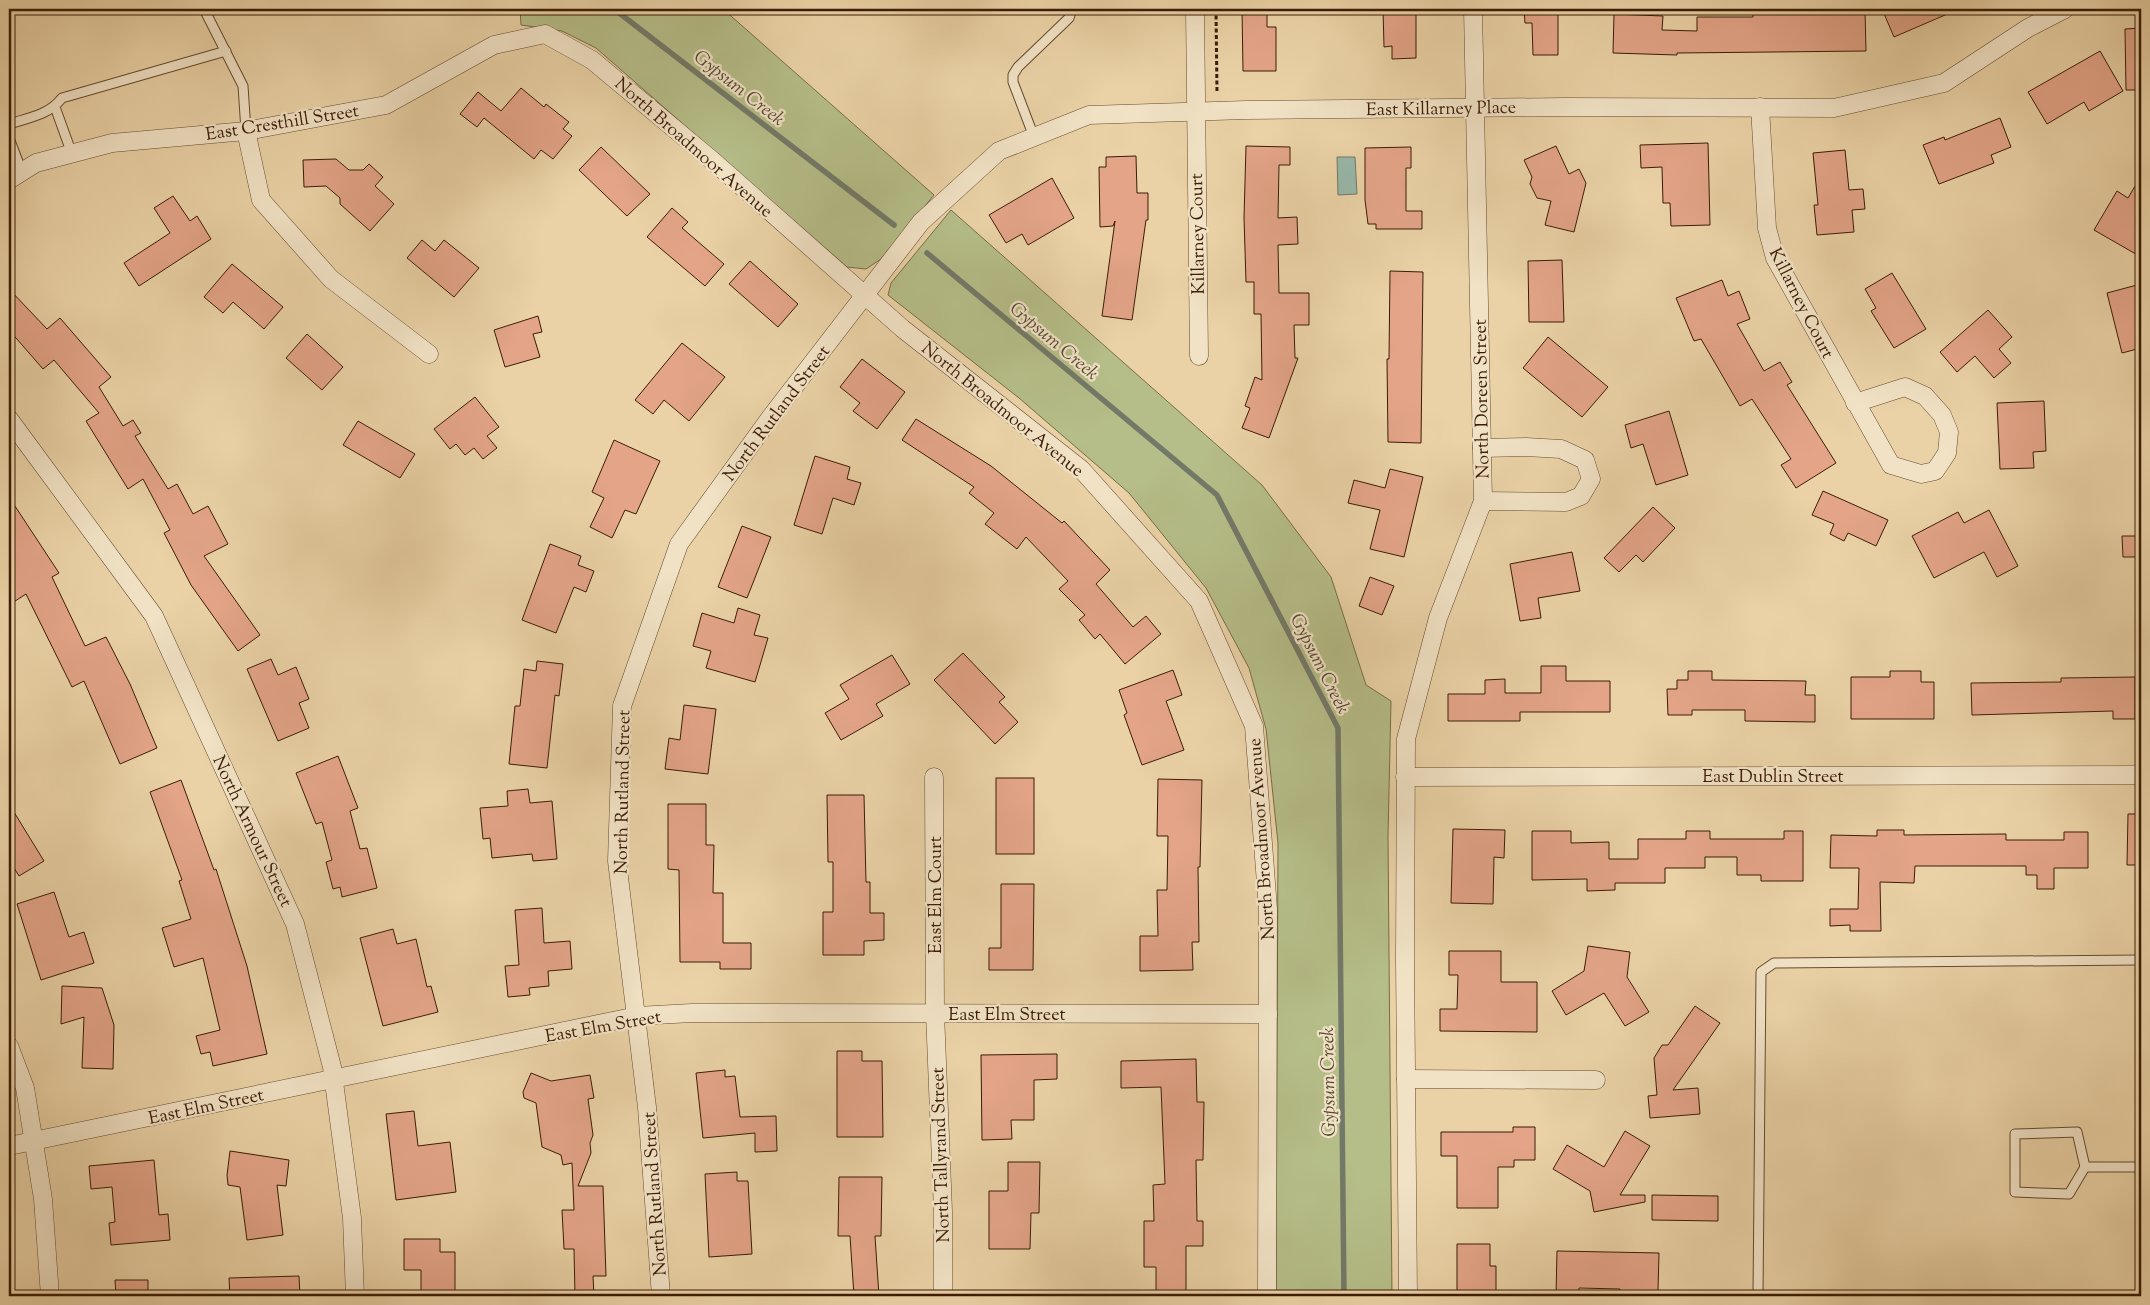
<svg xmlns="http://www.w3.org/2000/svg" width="2150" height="1305" font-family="'Sorts Mill Goudy',serif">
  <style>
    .green { fill: #b5bd88; stroke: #786c48 }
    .water { fill: #98b7a9; stroke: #737968 }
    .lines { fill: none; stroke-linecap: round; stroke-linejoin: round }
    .stream { stroke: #737968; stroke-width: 5.5 }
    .building { fill: #e3a488; stroke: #3b1c07 }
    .service-casing { stroke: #674a2f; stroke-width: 11 }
    .minor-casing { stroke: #674a2f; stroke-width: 19 }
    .path { stroke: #3b1c07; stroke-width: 3; stroke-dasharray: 4 2.5; stroke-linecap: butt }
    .service { stroke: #f1e2c5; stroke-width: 9 }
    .minor { stroke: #f1e2c5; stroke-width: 18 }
    .labels { text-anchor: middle; stroke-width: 4.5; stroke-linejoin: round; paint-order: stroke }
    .street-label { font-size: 18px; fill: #3b1c07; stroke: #f1e2c5 }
    .water-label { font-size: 19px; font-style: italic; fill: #574a38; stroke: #f1e2c5 }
  </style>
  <rect width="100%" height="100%" fill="#ead2a6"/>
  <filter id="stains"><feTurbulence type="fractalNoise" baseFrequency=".004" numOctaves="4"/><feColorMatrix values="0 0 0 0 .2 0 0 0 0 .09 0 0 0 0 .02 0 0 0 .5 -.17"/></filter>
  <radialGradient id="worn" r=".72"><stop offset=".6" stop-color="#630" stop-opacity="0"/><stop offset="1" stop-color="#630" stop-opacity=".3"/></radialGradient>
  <g class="green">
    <polygon points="520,9 723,9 934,195 881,259 866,269 847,267 596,48 562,31 521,25"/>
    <polygon points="951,210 1262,485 1331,577 1366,685 1391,701 1388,837 1392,1296 1276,1296 1278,843 1266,729 1249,668 1206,588 1129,493 1019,398 888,295 891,283"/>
  </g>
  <polygon class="water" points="1337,157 1355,157 1357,194 1338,195"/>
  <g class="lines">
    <g class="stream">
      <polyline points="614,9 894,225"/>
      <polyline points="927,253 1217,495 1338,728 1344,1296"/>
    </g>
  </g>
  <g class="building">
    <polygon points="1242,9 1267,9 1267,27 1276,27 1276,71 1243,71"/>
    <polygon points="1383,9 1416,9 1416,58 1392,59 1392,46 1384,47"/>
    <polygon points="1524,9 1558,9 1558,55 1533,55 1532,23 1525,23"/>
    <polygon points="1753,9 1865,9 1866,51 1677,53 1677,55 1613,53 1614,14 1663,16 1662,30 1697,31 1697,17 1753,17"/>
    <polygon points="1882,9 1959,9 1894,37"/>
    <polygon points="2141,28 2141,90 2126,90 2125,29"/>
    <polygon points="2100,51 2123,91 2089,111 2084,102 2047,124 2028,92"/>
    <polygon points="521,88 544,107 546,104 569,122 563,129 572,136 553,159 541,150 534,159 484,118 477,127 460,114 478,92 501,111"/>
    <polygon points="2000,118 2011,147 1991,155 1994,163 1939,184 1923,145 1944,137 1945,140"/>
    <polygon points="1708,143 1710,225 1671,226 1670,203 1663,203 1662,167 1641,168 1640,145"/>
    <polygon points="1246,146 1290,147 1290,165 1279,165 1278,218 1297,217 1298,244 1278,245 1279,293 1309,293 1309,325 1294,325 1295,358 1298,358 1269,438 1242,428 1250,408 1245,406 1255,377 1262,380 1261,314 1254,314 1254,282 1246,282 1244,218"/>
    <polygon points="1556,146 1569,174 1579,169 1586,183 1574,232 1545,225 1551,201 1537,198 1530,184 1532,177 1524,160"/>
    <polygon points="601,147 650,194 627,216 579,170"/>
    <polygon points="1411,147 1411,168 1406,168 1406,211 1422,211 1422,229 1376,229 1376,224 1368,224 1365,200 1365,148"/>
    <polygon points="1845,150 1849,190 1863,189 1865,209 1852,210 1854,232 1817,235 1814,205 1818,205 1813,153"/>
    <polygon points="1136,156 1137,193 1148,193 1148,220 1146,220 1132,320 1102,316 1115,221 1113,226 1100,227 1099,167 1106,167 1106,157"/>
    <polygon points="336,159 349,170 363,170 369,164 383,177 375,186 394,204 370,231 340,204 340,198 326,186 304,187 303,160"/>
    <polygon points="2141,176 2141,257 2094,230 2117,191 2128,198"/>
    <polygon points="1052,178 1074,218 1028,245 1022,234 1006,243 989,215"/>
    <polygon points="173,196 190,221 197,216 211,239 139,286 124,263 170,233 154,208"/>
    <polygon points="672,208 688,222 682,228 724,264 705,286 647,237"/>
    <polygon points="422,240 435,251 444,240 479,268 454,297 407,258"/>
    <polygon points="1562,260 1564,322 1529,322 1528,261"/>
    <polygon points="750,261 798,304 778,327 729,284"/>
    <polygon points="232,264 283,307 264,329 233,302 223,313 204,297"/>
    <polygon points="1390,271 1423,272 1421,443 1388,442 1387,359 1389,359"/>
    <polygon points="1892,273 1926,329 1894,348 1871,311 1876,308 1865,289"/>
    <polygon points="1722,280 1728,296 1739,291 1750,319 1737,324 1764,371 1780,362 1792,382 1787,385 1836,463 1796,488 1781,465 1791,459 1752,399 1740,406 1701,339 1694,341 1676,298"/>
    <polygon points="2137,285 2141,302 2141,348 2122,353 2107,293"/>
    <polygon points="9,289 47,329 60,318 111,377 99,387 123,426 133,420 141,433 135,436 168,489 177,484 193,514 208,506 228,544 204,556 260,635 238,651 191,585 164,533 170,530 143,479 128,489 86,421 99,413 54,360 43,369 9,330"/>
    <polygon points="1988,310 2012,337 1999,349 2011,363 1994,378 1975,356 1957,372 1940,352"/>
    <polygon points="538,316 542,332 533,334 540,357 505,367 494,330"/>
    <polygon points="307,334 343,367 322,390 286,358"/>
    <polygon points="1548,337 1608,387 1582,417 1523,368"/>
    <polygon points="682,343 725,377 689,421 664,400 653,414 635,400"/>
    <polygon points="862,359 905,392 877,429 853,411 860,403 840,387"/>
    <polygon points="475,397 499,427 487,436 497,448 483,459 474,448 465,455 456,444 450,449 434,429"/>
    <polygon points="2044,401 2046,451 2033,452 2034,468 2000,469 1997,403"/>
    <polygon points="1669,411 1688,475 1656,485 1643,444 1631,448 1625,425"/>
    <polygon points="916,419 991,466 1062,523 1064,521 1110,570 1096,584 1133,627 1146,616 1161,634 1125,664 1100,634 1095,639 1079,620 1085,615 1059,589 1068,581 1026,537 1017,549 985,524 994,513 969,493 974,487 902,440"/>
    <polygon points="358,421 415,454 400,478 343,445"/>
    <polygon points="614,440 660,461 636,514 625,510 612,538 590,527 604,498 592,492"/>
    <polygon points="815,456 850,467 847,479 861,483 854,505 833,498 822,534 794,525"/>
    <polygon points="1390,469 1423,477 1404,557 1370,549 1380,510 1348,503 1354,480 1385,488"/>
    <polygon points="1823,491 1888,520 1876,546 1848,533 1844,541 1830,534 1834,524 1812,515"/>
    <polygon points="9,497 59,573 52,577 85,646 106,637 130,684 157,748 120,764 84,681 72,687 26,594 9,605"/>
    <polygon points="1653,507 1675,528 1643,562 1636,555 1619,572 1604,558"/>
    <polygon points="1989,510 2018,566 1997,577 1984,552 1934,578 1912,536 1958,512 1964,523"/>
    <polygon points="742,526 771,537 747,598 718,587"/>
    <polygon points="2122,536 2141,536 2141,557 2123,557"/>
    <polygon points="550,544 581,556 578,565 594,571 586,592 574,587 556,633 522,620"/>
    <polygon points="1572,552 1580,591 1538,598 1541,618 1520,621 1510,564"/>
    <polygon points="1370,577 1394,586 1382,615 1359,606"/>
    <polygon points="738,608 760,615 754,635 768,638 755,682 706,668 711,651 693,646 702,613 734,623"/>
    <polygon points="963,653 1005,697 999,702 1018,722 995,744 934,680"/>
    <polygon points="892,655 910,684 876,704 883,716 841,740 825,713 849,699 840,685"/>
    <polygon points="271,659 278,675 296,667 309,699 299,703 309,728 278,741 247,669"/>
    <polygon points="537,661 563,664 559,696 555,695 547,768 509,764 515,706 520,706 524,669 536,671"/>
    <polygon points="1541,666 1566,666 1566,681 1610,681 1610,712 1520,712 1520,721 1448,721 1448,694 1485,694 1485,680 1505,679 1505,693 1541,693"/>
    <polygon points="1173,670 1182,695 1166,701 1184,750 1142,765 1124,715 1127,713 1119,690"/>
    <polygon points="1688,671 1712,671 1712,680 1806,681 1805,695 1815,695 1815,722 1745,721 1745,710 1692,710 1692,715 1668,715 1667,689 1677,689 1677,680 1688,680"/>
    <polygon points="1890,671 1921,671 1921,682 1934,682 1934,719 1851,719 1851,677 1890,677"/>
    <polygon points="2135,677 2135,719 2113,719 2113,711 1972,715 1971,683 2061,682 2061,678"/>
    <polygon points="684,705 716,709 708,774 665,769 669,738 680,740"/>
    <polygon points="338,756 358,808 350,811 360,849 367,848 377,888 342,897 340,887 333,889 326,862 332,860 322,822 316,824 296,773"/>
    <rect x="996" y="778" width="38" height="76"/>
    <polygon points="1158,779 1202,780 1200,867 1198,867 1199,942 1192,942 1193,970 1140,971 1140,936 1158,936 1157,890 1167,890 1168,836 1157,836"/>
    <polygon points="181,780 214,870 216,869 247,966 267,1054 213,1066 210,1052 201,1054 196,1036 220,1030 203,958 174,967 162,928 191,919 179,881 182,880 150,792"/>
    <polygon points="528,789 530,803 552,801 557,859 533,861 532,854 492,858 490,838 483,839 480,808 508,806 507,791"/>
    <polygon points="827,795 864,795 866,882 870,882 870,913 884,913 884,940 864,941 864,955 823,955 823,912 833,912 833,862 828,862"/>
    <polygon points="9,804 44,861 19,876 9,860"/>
    <polygon points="668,804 706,804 706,845 714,845 713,893 723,893 723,943 751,943 751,969 720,969 720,962 680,962 679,870 668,869"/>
    <polygon points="2128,814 2141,814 2141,865 2127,865"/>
    <polygon points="1453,829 1505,830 1504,858 1494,857 1493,904 1451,903"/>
    <polygon points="1877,830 1904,830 1904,835 2006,834 2006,840 2064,840 2064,832 2088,832 2088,868 2054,868 2054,889 2037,889 2037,875 2026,875 2026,866 1915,866 1914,883 1880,882 1881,931 1850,931 1850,925 1830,926 1830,909 1858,909 1859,868 1830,868 1831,835 1877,836"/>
    <polygon points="1532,831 1571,831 1571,843 1609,842 1609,859 1638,859 1638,839 1686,839 1686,831 1710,831 1710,839 1784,839 1784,831 1803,831 1803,881 1761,881 1761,875 1737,875 1737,857 1705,857 1705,868 1665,868 1665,883 1615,883 1615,890 1587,891 1587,879 1532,880"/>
    <polygon points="1001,884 1034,884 1033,970 989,970 989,948 1001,948"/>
    <polygon points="54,892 69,937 84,932 94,963 41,980 17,904"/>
    <polygon points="542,908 544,943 570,941 572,969 548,971 549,986 529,988 530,995 508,997 505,966 519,965 515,910"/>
    <polygon points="393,929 397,944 416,939 427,987 431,986 438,1012 383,1026 360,938"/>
    <polygon points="1588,946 1630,952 1627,977 1649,1012 1625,1026 1604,993 1566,1015 1552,991 1584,971"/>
    <polygon points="1449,951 1501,951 1501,982 1537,982 1537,1032 1440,1031 1440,1009 1457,1009 1458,975 1449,975"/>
    <polygon points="62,986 102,988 114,1025 113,1069 82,1068 84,1017 61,1024"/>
    <polygon points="1695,1006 1720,1023 1673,1090 1698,1088 1700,1114 1650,1118 1648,1096 1657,1095 1654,1058 1662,1045 1668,1045"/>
    <polygon points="837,1051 862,1051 862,1061 882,1061 883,1137 837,1137"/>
    <polygon points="1057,1054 1057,1079 1034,1080 1034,1120 1011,1120 1012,1139 982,1140 981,1055"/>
    <polygon points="1196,1059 1197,1102 1204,1102 1203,1160 1196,1160 1197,1221 1203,1221 1203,1246 1186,1246 1186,1293 1156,1293 1156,1267 1144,1267 1144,1221 1154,1221 1153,1185 1165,1184 1161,1087 1121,1088 1121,1061"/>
    <polygon points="725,1070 725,1077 735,1076 740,1117 776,1116 777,1151 755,1152 755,1133 703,1138 696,1073"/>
    <polygon points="531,1073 551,1081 590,1075 594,1098 588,1099 593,1135 590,1143 591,1153 578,1186 603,1186 606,1276 593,1276 594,1296 575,1296 574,1249 564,1249 562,1210 574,1210 572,1163 563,1165 561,1155 542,1147 536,1103 524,1098 523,1092"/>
    <polygon points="414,1111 418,1146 450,1142 456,1192 396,1200 386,1114"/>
    <polygon points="1513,1127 1535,1127 1535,1160 1514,1160 1514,1167 1498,1167 1498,1208 1457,1208 1457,1156 1441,1156 1441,1132 1513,1132"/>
    <polygon points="1625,1131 1650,1146 1620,1195 1645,1195 1645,1202 1594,1212 1590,1191 1553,1169 1567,1145 1604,1167"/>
    <polygon points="230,1151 289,1160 286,1186 277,1185 283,1235 247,1240 240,1187 228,1185 227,1175"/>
    <polygon points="154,1160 159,1215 168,1214 170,1240 111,1245 109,1223 115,1222 112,1187 91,1189 89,1166"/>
    <polygon points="1008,1162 1040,1162 1039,1213 1031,1213 1030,1249 989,1249 989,1191 1008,1191"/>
    <polygon points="737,1172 737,1181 748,1181 752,1254 709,1257 705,1174"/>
    <polygon points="839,1177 882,1177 881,1236 875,1236 879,1296 854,1296 850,1236 838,1236"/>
    <polygon points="1652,1195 1718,1196 1718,1221 1652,1220"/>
    <polygon points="404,1239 440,1239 440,1252 455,1252 455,1296 421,1296 421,1270 404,1270"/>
    <polygon points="1457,1244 1490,1244 1490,1266 1496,1266 1496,1296 1457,1296"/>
    <polygon points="1557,1251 1659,1253 1658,1291 1640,1291 1640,1296 1620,1296 1620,1289 1579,1288 1579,1296 1556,1296"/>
    <polygon points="299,1276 300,1296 230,1296 229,1278"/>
    <polygon points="115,1280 148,1280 148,1296 116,1296"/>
  </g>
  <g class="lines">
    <g class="service-casing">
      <g id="service">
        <polyline points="204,9 243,86 246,131"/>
        <polyline points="55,107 72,154"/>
        <path d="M9 124C28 118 49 115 62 98L226 51"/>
        <polyline points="1034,137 1013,82 1013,75 1018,67 1069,18 1072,9"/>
        <polyline points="9,138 22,172"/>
        <polygon points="2077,1132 2085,1167 2069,1194 2015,1192 2015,1134"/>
        <polyline points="2085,1167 2141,1167"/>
        <polyline points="1758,1296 1761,972 1774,963 2141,960"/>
      </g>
    </g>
    <g class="minor-casing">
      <g id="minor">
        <polyline points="1195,9 1199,356"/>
        <polyline points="1760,107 1767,228 1775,258 1891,465 1921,474 1935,471 1947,453 1949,432 1942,415 1925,396 1905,387 1855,403"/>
        <polyline points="246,131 261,200 331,279 429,354"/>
        <polyline points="9,180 36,163 112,143 246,131 386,105 494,45 545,34 592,60 713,161 903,329 1081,469 1199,601 1254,726 1268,909 1267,1296"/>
        <polyline points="9,419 154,616 295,924 332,1067 352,1218 355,1296"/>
        <polyline points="1482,448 1526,447 1561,449 1585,460 1591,479 1581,496 1566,502 1483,501"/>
        <polyline points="934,777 935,1013 943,1211 943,1296"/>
        <polyline points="1405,777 2141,775"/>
        <polyline points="9,1046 25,1088 43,1199 50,1296"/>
        <polyline points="1406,1079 1596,1080"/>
        <polyline points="9,1146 637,1016 692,1013 1268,1014"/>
        <polyline points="661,1296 647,1107 617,861 622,706 679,544 770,418 921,222 999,151 1089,115 1246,110 1565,107 1834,108 1944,83 2028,28 2065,9"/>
        <polyline points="1408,1296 1405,959 1406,739 1438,618 1483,501 1473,9"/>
      </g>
    </g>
    <polyline class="path" points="1216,9 1217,93"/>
    <use href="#service" class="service"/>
    <use href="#minor" class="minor"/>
  </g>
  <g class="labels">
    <g class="street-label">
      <text transform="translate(1441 108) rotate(-1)" y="6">East Killarney Place</text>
      <text transform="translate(282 122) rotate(-9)" y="6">East Cresthill Street</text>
      <text transform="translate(694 147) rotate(41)" y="6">North Broadmoor Avenue</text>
      <text transform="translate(1197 234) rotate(-91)" y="6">Killarney Court</text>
      <text transform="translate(1802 303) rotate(63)" y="6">Killarney Court</text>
      <text transform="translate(1481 399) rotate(-91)" y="6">North Doreen Street</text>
      <text transform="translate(1003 409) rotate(39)" y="6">North Broadmoor Avenue</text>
      <text transform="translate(776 413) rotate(-53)" y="6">North Rutland Street</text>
      <text x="1773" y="782">East Dublin Street</text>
      <text transform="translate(622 792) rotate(-89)" y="6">North Rutland Street</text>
      <text transform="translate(253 831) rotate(65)" y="6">North Armour Street</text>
      <text transform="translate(1261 839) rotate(-94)" y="6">North Broadmoor Avenue</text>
      <text transform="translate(935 895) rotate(-90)" y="6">East Elm Court</text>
      <text x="1007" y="1020">East Elm Street</text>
      <text transform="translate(603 1026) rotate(-10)" y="6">East Elm Street</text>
      <text transform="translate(206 1106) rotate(-12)" y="6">East Elm Street</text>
      <text transform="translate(940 1155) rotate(-92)" y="6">North Tallyrand Street</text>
      <text transform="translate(654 1194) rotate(-94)" y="6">North Rutland Street</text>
    </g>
    <g class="water-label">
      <text transform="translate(740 87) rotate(38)" y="7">Gypsum Creek</text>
      <text transform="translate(1055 340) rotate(40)" y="7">Gypsum Creek</text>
      <text transform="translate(1321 663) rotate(63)" y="7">Gypsum Creek</text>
      <text transform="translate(1327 1082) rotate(-91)" y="7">Gypsum Creek</text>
    </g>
  </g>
  <rect width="2150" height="1305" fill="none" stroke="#ead2a6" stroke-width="30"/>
  <rect x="10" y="10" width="2130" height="1285" fill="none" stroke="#3b1c07" stroke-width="2.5"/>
  <rect x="15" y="15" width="2120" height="1275" fill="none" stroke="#3b1c07"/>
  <rect width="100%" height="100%" filter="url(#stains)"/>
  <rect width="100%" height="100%" fill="url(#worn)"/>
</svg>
